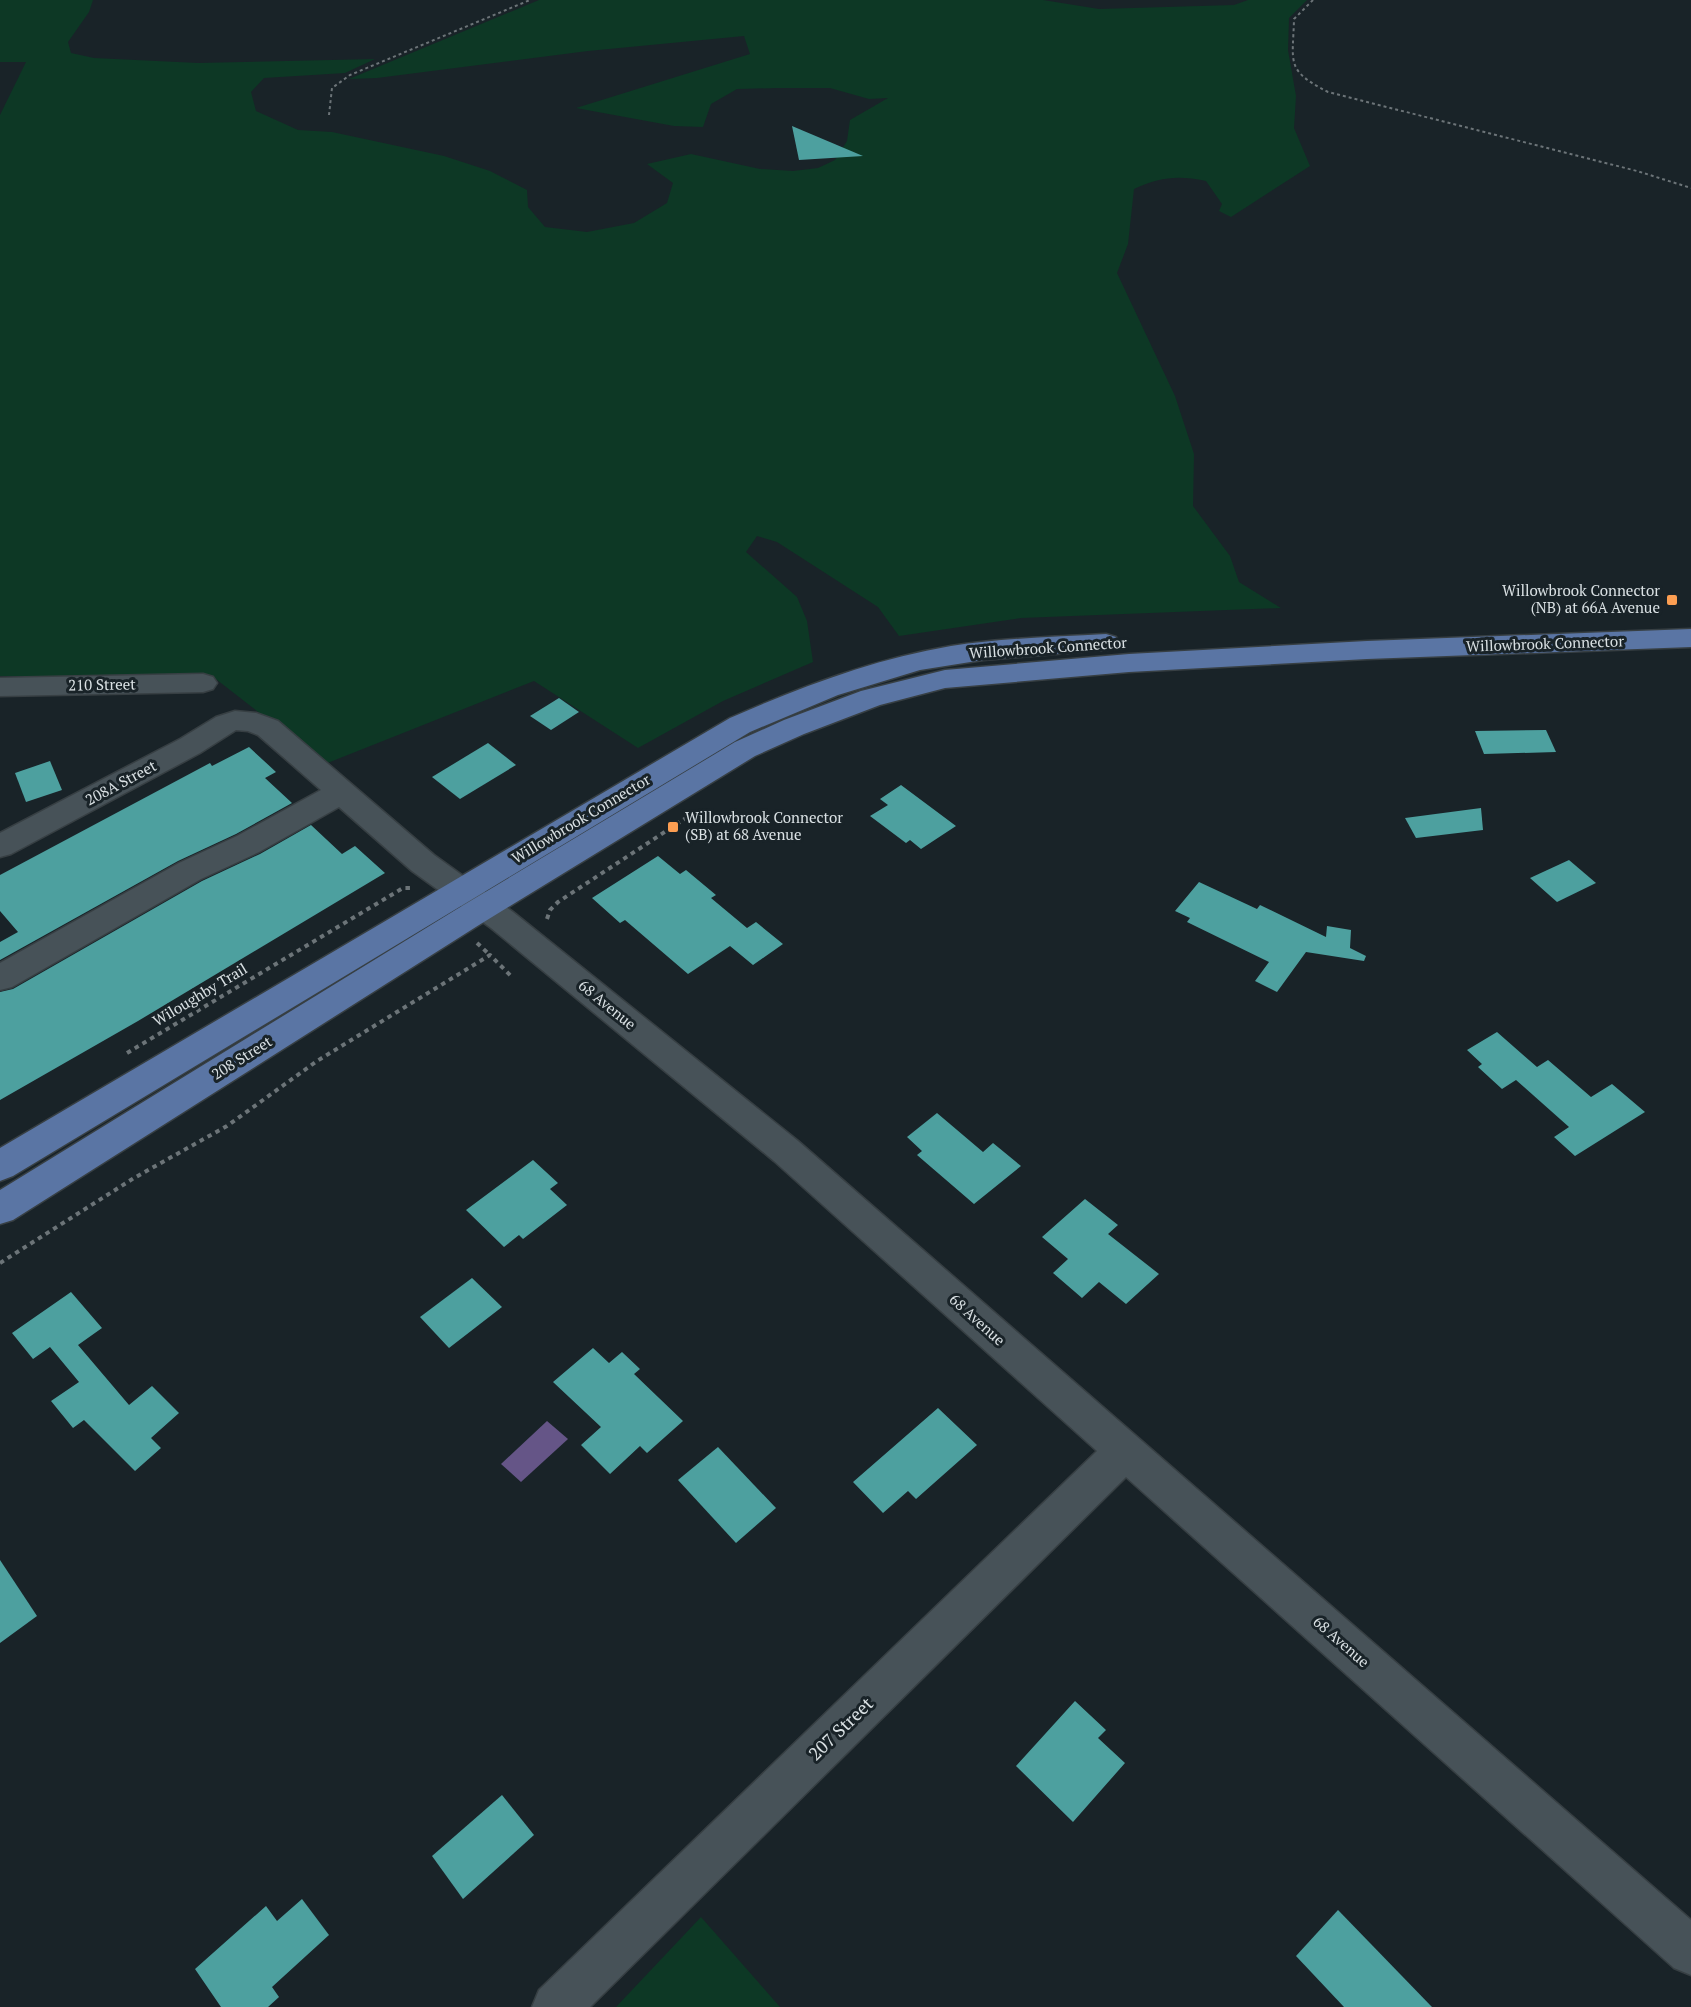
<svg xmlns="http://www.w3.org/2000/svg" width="1691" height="2007" font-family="'PT Serif',serif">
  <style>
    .green { fill: #0d3825 }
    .water { fill: #655587 }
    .building { fill: #4da09f }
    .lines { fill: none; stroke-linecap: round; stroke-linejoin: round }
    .minor-casing { stroke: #373f43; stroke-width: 3 }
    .major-casing { stroke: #373f43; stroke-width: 3 }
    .path-far1 { stroke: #6c7478; stroke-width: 2; stroke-dasharray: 3 3; stroke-linecap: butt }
    .path { stroke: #6c7478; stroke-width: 4; stroke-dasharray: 4.5 4.5; stroke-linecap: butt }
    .minor { fill: #475258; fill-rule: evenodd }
    .major { fill: #5a75a4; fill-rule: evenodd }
    .poi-dot { fill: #fc9e52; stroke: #192328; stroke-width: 2 }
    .labels { text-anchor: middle; stroke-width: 6; stroke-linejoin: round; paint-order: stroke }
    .poi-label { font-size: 15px; fill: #dae1e4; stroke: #192328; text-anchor: end }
    .street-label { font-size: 15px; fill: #dae1e4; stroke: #192328 }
    .near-street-label { font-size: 18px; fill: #dae1e4; stroke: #192328 }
  </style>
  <rect width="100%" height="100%" fill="#192328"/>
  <g class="green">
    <path d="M0 0H93L89 12 68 42 71 53 94 58 198 63 375 59 345 73 264 78 251 92 256 111 298 130 332 132 444 156 490 171 527 190 528 207 545 227 587 232 634 223 667 203 673 183 647 164 691 154 760 169 793 171 818 168 835 160 847 141 850 120 888 98 869 99 830 88H777L737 89 711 104 703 127 674 126 576 108 750 54 744 36 588 51 377 78 349 79 539 0H1043L1099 9 1234 5 1248 0H1307L1289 18 1288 50 1296 96 1294 128 1310 166 1231 217 1219 211 1222 204 1206 181C1178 175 1160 177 1134 189L1128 244 1117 273 1175 396 1194 454 1193 506 1230 556 1239 582 1281 608 1021 618 899 636 878 607 777 542 757 536 746 552 797 597 807 621 813 662 723 701 638 748 534 681 325 764 212 676H0V115L26 62H0Z"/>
    <polygon points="701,1917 780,2007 616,2007"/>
  </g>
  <polygon class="water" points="547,1421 568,1439 521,1482 501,1464"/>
  <g class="building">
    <polygon points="792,126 863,156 799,160"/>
    <polygon points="559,698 579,712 551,730 530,716"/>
    <polygon points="1546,730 1556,752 1484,754 1475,731"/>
    <polygon points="488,743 516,765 460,799 432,777"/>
    <polygon points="249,747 276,772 265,778 292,803 236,834 178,861 0,960 0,942 18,932 0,911 0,875 210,763 212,766"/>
    <polygon points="50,761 62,790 26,802 15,773"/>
    <polygon points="901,785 956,826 921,849 910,840 906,843 870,816 888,805 880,799"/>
    <polygon points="1481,808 1483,830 1416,838 1405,818"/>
    <polygon points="311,825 342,854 355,846 385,873 138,1021 0,1100 0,992 13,989 202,881 260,854"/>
    <polygon points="658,856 680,874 686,870 716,895 711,898 747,928 756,922 783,944 753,965 730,946 688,974 625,920 620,923 592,898"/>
    <polygon points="1569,860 1596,883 1557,902 1530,878"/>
    <polygon points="1199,882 1257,909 1260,905 1326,937 1327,926 1351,930 1350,948 1366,956 1364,961 1306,952 1277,992 1255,981 1269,962 1187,922 1190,918 1175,911"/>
    <polygon points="1497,1032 1537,1067 1548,1060 1591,1097 1612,1084 1645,1112 1575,1156 1554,1137 1569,1127 1516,1080 1502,1089 1478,1067 1482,1064 1467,1050"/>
    <polygon points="937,1113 983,1152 993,1143 1021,1166 974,1204 917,1155 922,1151 907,1137"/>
    <polygon points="533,1160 558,1183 550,1189 567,1205 523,1239 519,1235 504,1247 466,1210"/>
    <polygon points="1085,1199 1118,1225 1108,1234 1159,1274 1126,1304 1099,1282 1082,1298 1053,1273 1068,1259 1042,1237"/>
    <polygon points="472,1278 502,1307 449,1348 420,1317"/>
    <polygon points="71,1292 102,1328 78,1345 129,1405 152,1386 179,1413 151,1438 161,1448 135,1471 84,1420 73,1428 51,1401 79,1382 50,1347 33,1359 12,1333"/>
    <polygon points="593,1348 609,1363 622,1352 640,1369 634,1374 683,1421 647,1453 640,1446 610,1474 581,1445 601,1427 553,1382"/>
    <polygon points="938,1408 977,1445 916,1499 908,1491 883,1513 853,1482"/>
    <polygon points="718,1447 776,1508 736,1543 678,1480"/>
    <polygon points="0,1560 37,1616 0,1643"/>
    <polygon points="1075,1701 1106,1730 1098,1738 1125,1763 1073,1822 1016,1766"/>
    <polygon points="502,1795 534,1835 463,1899 432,1856"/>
    <polygon points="302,1899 329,1935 272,1987 279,1997 268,2007 221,2007 195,1969 266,1906 277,1921"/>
    <polygon points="1338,1910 1432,2007 1344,2007 1296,1956"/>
  </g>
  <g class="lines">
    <g class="minor-casing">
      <g id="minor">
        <polygon points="203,674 213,677 217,683 213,689 203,692 0,696 0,678"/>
        <polygon points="235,711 256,713 278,721 434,855 513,912 798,1141 1691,1920 1691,1975 1674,1968 1126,1477 590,2007 532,2007 539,1990 1097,1451 774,1161 491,928 412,871 339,807 259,852 201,879 12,987 0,990 0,963 179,863 237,836 321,790 258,735 248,731 236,730 200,753 11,854 0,857 0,833 180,739 216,717"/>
      </g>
    </g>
    <g class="major-casing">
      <g id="major">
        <polygon points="1691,629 1691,647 1367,659 1129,672 945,688 880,705 804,734 755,756 479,925 13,1220 0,1224 0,1190 457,909 735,742 784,720 861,691 945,670 1129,654 1367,641"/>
        <path d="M1106 634 1116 637 1120 643 1116 649 983 660 920 670 838 695 750 732 13 1176 0 1181V1148L730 718C801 687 874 659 951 646 1002 638 1054 637 1106 634Z"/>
      </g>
    </g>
    <g class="path-far1">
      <path d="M1313 0 1294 19C1293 63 1285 70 1328 92L1637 171 1691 188"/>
      <polyline points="329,115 332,88 350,75 530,0"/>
    </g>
    <g class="path">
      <polyline points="547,919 550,910 558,902 689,816"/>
      <polyline points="477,943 490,955"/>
      <polyline points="127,1053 403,888 410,888"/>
      <polyline points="0,1263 134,1178 227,1126 317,1061 490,955 513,978"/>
    </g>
    <use href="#minor" class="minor"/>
    <use href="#major" class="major"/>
  </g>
  <g class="poi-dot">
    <rect x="1666" y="594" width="12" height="12" rx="3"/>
    <rect x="667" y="821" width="12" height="12" rx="3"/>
  </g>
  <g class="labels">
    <g class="poi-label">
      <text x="1660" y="596">Willowbrook Connector<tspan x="1660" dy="17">(NB) at 66A Avenue</tspan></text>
      <text x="685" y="823" text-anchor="start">Willowbrook Connector<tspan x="685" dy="17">(SB) at 68 Avenue</tspan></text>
    </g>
    <g class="street-label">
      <text transform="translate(1545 644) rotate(-2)" y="5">Willowbrook Connector</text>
      <text transform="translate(1048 648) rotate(-4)" y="5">Willowbrook Connector</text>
      <text transform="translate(102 685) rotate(-1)" y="5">210 Street</text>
      <text transform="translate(121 783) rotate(-28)" y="5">208A Street</text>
      <text transform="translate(581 819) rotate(-31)" y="5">Willowbrook Connector</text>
      <text transform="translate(200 995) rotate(-31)" y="5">Wiloughby Trail</text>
      <text transform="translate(607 1005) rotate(39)" y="5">68 Avenue</text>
      <text transform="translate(242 1058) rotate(-32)" y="5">208 Street</text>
      <text transform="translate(977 1320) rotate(42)" y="5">68 Avenue</text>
      <text transform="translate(1341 1642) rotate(41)" y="5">68 Avenue</text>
    </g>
    <g class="near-street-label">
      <text transform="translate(841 1729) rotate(-44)" y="6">207 Street</text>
    </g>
  </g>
</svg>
